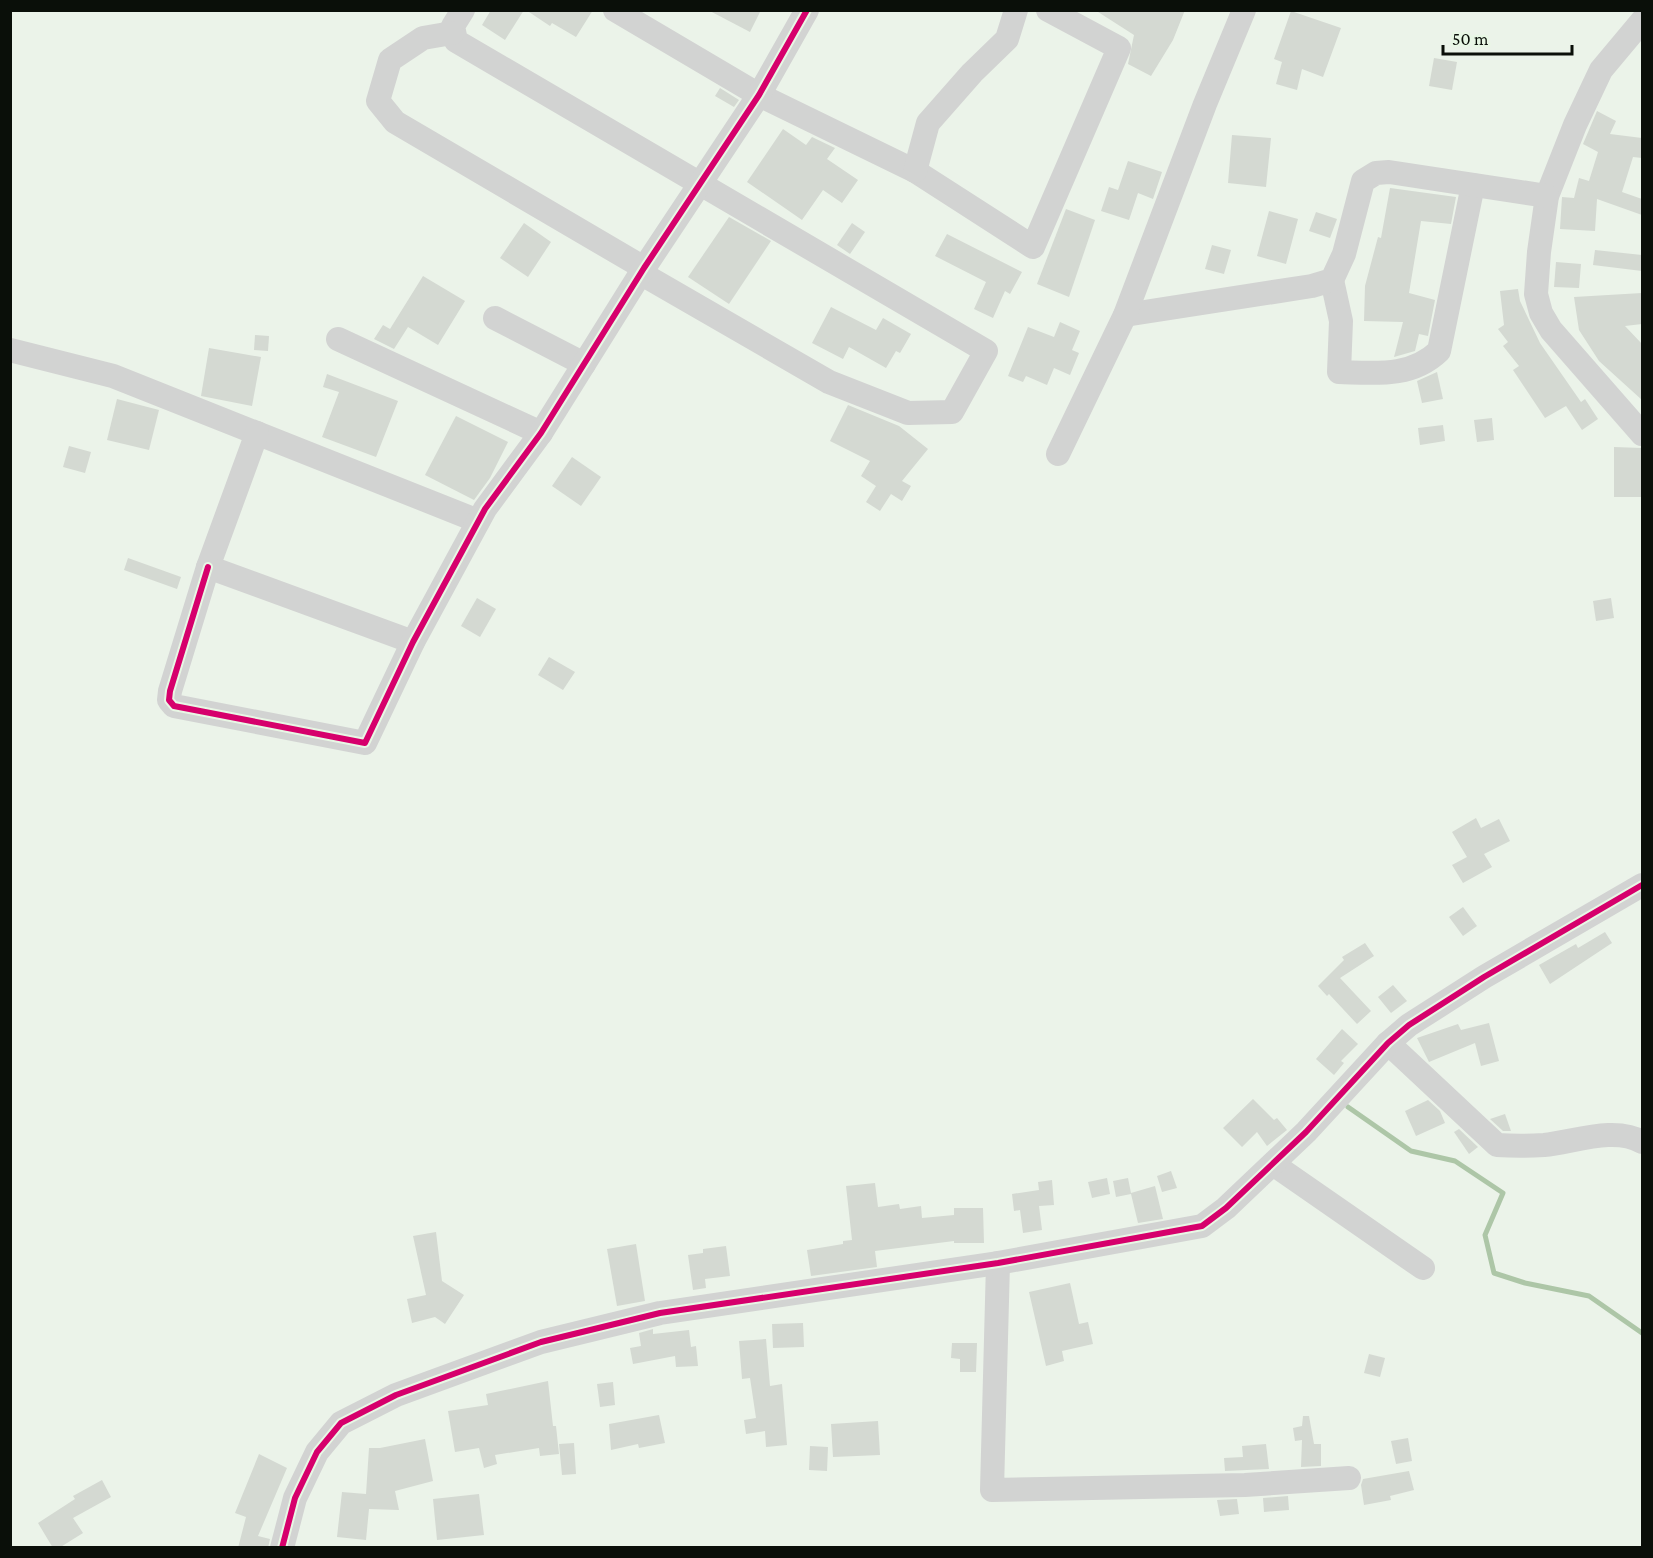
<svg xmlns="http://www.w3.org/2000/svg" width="1653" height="1558" font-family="'Crimson Pro',serif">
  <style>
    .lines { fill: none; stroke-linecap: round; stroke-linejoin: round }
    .stream { stroke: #adc6a7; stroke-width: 5 }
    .building { fill: #d4d9d2 }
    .minor { stroke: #d2d3d2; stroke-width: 24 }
    .cycleway-casing { stroke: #e8f7e5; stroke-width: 10 }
    .cycleway { stroke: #d6006c; stroke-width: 6 }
  </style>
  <rect width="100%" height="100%" fill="#ebf3e9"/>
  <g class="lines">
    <polyline class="stream" points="1348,1107 1411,1151 1455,1161 1503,1193 1485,1235 1494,1273 1525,1283 1589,1296 1642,1333"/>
  </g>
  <g class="building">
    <polygon points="491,10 524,10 505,40 482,25"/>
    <polygon points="526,10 593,10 576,37 552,23 550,26"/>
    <polygon points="708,10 761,10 750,32"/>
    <polygon points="1095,10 1185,10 1173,40 1151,76 1128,64 1134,35"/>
    <polygon points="1291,11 1341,28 1323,77 1302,69 1297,90 1276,84 1282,62 1274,59"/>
    <polygon points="1434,58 1457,62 1452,90 1429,86"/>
    <polygon points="720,88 739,100 734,107 715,96"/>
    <polygon points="1597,111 1616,121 1610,134 1642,138 1642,158 1633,157 1622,192 1642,199 1642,215 1597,199 1595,231 1560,229 1562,197 1574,198 1579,178 1589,181 1598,152 1583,144"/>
    <polygon points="783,129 806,145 812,137 835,148 827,159 858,180 842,203 823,190 802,220 747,182"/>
    <polygon points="1232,135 1271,138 1266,187 1228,183"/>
    <polygon points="1128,161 1162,172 1153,199 1138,193 1129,220 1101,211 1109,187 1118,190"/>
    <polygon points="1390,188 1456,197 1451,224 1421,221 1409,293 1435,300 1428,336 1419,334 1415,351 1394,357 1403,322 1364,321 1365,286 1378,237 1381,238"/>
    <polygon points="1066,209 1095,220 1069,297 1037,284"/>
    <polygon points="1269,211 1298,219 1286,264 1257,256"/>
    <polygon points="1316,212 1337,219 1330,238 1309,231"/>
    <polygon points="729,217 771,241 729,304 688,277"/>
    <polygon points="524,223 551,242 528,277 500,258"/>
    <polygon points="852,223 865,232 850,254 837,245"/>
    <polygon points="947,234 1022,272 1010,294 1005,291 993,318 974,309 986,282 935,256"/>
    <polygon points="1212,245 1231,250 1224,274 1205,269"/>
    <polygon points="1595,250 1642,255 1642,271 1593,265"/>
    <polygon points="1556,262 1581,264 1579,288 1554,287"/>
    <polygon points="423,276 465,301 438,345 408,327 394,349 374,339 383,325 390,329"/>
    <polygon points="1518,289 1520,301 1540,343 1581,402 1585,399 1598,419 1582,430 1566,406 1545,418 1513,370 1519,366 1503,346 1508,342 1498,329 1504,325 1500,291"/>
    <polygon points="1642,293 1642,324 1625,326 1642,344 1642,400 1599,361 1579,330 1574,297"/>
    <polygon points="831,307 876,330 883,318 911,334 900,353 896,351 886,368 849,347 843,359 812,343"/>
    <polygon points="1060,322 1080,331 1072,350 1079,353 1070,375 1054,368 1047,385 1026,376 1023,382 1008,376 1028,327 1054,337"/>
    <polygon points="255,335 269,336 268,351 254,350"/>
    <polygon points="209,348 261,357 252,406 201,396"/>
    <polygon points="1437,372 1443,399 1422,403 1417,381"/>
    <polygon points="327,374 398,401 376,457 322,437 339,392 323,387"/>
    <polygon points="117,399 159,410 149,450 107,440"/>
    <polygon points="848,405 899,426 928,449 902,481 911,486 902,501 891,494 880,511 866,502 876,486 861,476 870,461 830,441"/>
    <polygon points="456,416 508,442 490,478 474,500 425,475"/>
    <polygon points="1492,418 1494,440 1477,442 1474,420"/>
    <polygon points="1443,425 1445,441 1420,445 1418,428"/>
    <polygon points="69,446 91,452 85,473 63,467"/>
    <polygon points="1614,447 1642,448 1642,497 1614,497"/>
    <polygon points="572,457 601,477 581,506 552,486"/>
    <polygon points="128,558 181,577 177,589 124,570"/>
    <polygon points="477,598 496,609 480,637 461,626"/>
    <polygon points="1611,598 1614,618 1596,621 1593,601"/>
    <polygon points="549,657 575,672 563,690 538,675"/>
    <polygon points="1476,818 1481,828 1499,819 1510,841 1484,854 1492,867 1463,883 1452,865 1467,857 1452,832"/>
    <polygon points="1463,907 1477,926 1463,936 1449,917"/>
    <polygon points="1605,932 1612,943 1550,984 1539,965 1576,944 1578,948"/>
    <polygon points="1365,943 1374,956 1340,978 1371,1011 1357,1024 1329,994 1327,996 1318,986 1344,960 1342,957"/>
    <polygon points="1393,985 1407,1001 1391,1013 1378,997"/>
    <polygon points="1489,1023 1499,1061 1481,1066 1475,1043 1429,1062 1417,1038 1458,1024 1461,1030"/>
    <polygon points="1342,1029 1358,1044 1341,1061 1344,1063 1334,1075 1316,1059"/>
    <polygon points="1253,1099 1274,1120 1277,1118 1287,1130 1267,1146 1257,1132 1242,1147 1223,1128"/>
    <polygon points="1428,1100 1440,1111 1445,1123 1416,1136 1405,1111"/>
    <polygon points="1505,1114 1511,1131 1503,1131 1490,1119"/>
    <polygon points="1459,1129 1478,1147 1469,1154 1454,1132"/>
    <polygon points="1171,1171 1177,1188 1162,1192 1157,1176"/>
    <polygon points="1107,1178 1110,1194 1092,1198 1088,1182"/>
    <polygon points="1128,1178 1131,1193 1155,1186 1163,1219 1138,1223 1131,1194 1116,1197 1113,1181"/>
    <polygon points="1052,1180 1054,1205 1039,1206 1042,1230 1023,1233 1020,1210 1014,1211 1012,1194 1039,1190 1038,1182"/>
    <polygon points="875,1183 878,1207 899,1204 900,1209 921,1206 922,1218 954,1215 954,1208 983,1208 984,1243 954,1243 954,1241 875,1251 877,1267 811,1276 807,1250 843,1244 843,1241 852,1240 846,1186"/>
    <polygon points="436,1232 442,1281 464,1295 445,1324 435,1317 412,1323 407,1299 426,1295 413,1236"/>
    <polygon points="636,1244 645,1301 617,1306 607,1249"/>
    <polygon points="726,1246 730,1276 705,1279 706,1288 693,1290 688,1255 703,1253 703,1249"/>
    <polygon points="1070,1283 1079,1324 1088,1322 1093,1344 1062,1351 1064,1361 1046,1366 1029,1292"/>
    <polygon points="803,1323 804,1347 773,1348 772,1324"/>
    <polygon points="653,1329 653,1334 689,1330 691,1347 696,1346 698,1366 676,1367 675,1356 633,1364 630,1348 641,1346 639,1333"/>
    <polygon points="766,1339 770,1386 782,1384 787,1445 766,1447 765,1431 746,1434 744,1420 756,1418 750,1378 742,1379 739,1341"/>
    <polygon points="952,1343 977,1343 976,1372 960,1372 960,1359 951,1358"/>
    <polygon points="1369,1354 1385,1358 1380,1377 1364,1373"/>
    <polygon points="548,1381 553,1426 556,1426 559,1454 540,1456 539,1448 495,1455 497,1464 484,1468 479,1448 455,1452 448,1411 488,1405 486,1394"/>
    <polygon points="613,1382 615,1405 600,1407 597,1384"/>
    <polygon points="659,1415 665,1443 639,1448 638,1444 611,1450 609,1424"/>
    <polygon points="1303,1416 1309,1416 1314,1444 1321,1444 1321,1466 1301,1467 1302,1440 1295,1441 1293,1428 1302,1426"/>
    <polygon points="878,1421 880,1455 833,1457 831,1424"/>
    <polygon points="1408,1438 1412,1461 1396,1464 1391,1441"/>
    <polygon points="425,1439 433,1481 395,1491 399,1510 369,1509 366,1540 337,1537 342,1492 366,1494 369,1448 380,1448"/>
    <polygon points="574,1443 576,1474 562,1475 559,1444"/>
    <polygon points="1266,1444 1269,1469 1225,1471 1224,1458 1243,1457 1242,1446"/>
    <polygon points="810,1446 828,1447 827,1471 809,1470"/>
    <polygon points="259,1454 287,1468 258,1536 270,1539 268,1548 238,1548 246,1517 235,1513"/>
    <polygon points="1409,1471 1414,1490 1390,1496 1391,1500 1364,1505 1361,1485 1363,1479"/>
    <polygon points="102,1480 111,1497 73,1518 83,1533 59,1548 53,1548 38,1523 75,1499 73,1496"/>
    <polygon points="479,1494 484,1535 437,1540 433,1499"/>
    <polygon points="1288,1496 1289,1510 1264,1512 1263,1498"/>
    <polygon points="1237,1499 1239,1514 1220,1516 1217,1500"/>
  </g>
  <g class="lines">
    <g class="minor">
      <polyline points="463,10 453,26 456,41 986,351 952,412 908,413 829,382 642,274"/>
      <polyline points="615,10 759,95 915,171 1033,247 1119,48 1048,10"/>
      <polyline points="1642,21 1601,70 1575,125 1547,196 1539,252 1536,294 1541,313 1551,330 1642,434"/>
      <polyline points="452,33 423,38 390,60 378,101 395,122 644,268"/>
      <polyline points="915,171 928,123 972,73 1007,39 1016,10"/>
      <path d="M1332 280 1341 321 1339 372C1375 373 1411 378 1439 351L1473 185"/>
      <polyline points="1125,315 1312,286 1332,280 1344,254 1363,181 1376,173 1389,172 1547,196"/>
      <polyline points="495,318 584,364"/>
      <polyline points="338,339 541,433"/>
      <polyline points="10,350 113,376 478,521"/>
      <polyline points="257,433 208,567 413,642"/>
      <polyline points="1058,454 1125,315 1205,104 1244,10"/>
      <polyline points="208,567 170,691 169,700 174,706 365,743 413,642 485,509 541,433 644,268 759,95 807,10"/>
      <path d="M1388 1043 1497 1145C1513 1146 1528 1146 1544 1145 1574 1142 1615 1126 1642 1142"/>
      <polyline points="1273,1164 1423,1268"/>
      <polyline points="998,1263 992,1490 1245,1485 1349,1478"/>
      <polyline points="282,1548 295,1498 317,1452 341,1423 396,1395 541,1342 660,1313 998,1263 1202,1226 1226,1208 1306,1132 1388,1043 1409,1025 1484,977 1642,885"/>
    </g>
    <g class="cycleway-casing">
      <g id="cycleway">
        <polyline points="208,567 170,691 169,700 174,706 365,743 413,642 485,509 541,433 644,268 759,95 807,10"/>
        <polyline points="282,1548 295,1498 317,1452 341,1423 396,1395 541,1342 660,1313 998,1263 1202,1226 1226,1208 1306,1132 1388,1043 1409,1025 1484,977 1642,885"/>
      </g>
    </g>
    <use href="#cycleway" class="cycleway"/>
  </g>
  <rect width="1653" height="1558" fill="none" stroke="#0a0f09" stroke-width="24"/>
  <path d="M1443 45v9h129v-9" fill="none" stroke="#0a0f09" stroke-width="3"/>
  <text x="1452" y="45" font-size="18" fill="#0a0f09" stroke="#e8f7e5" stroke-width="4.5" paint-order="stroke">50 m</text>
</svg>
